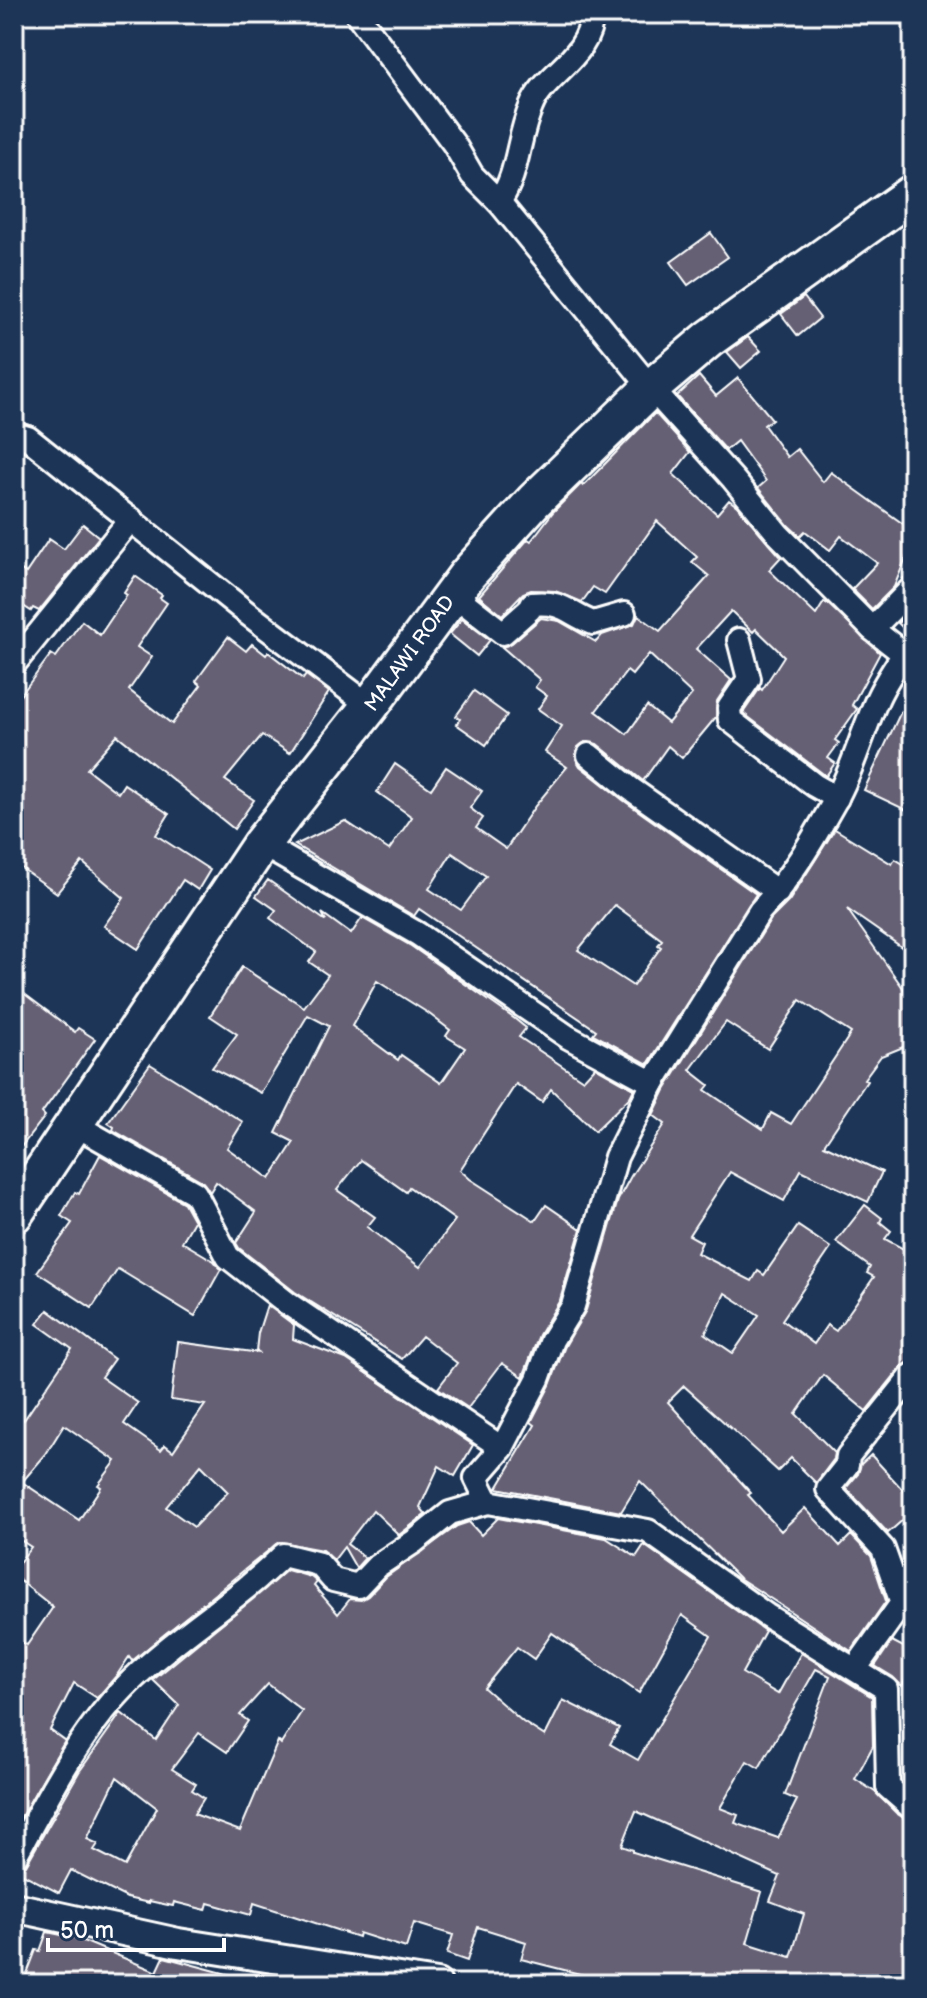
<svg xmlns="http://www.w3.org/2000/svg" width="927" height="1998" font-family="'Balsamiq Sans',sans-serif">
  <style>
    .building { fill: #666175; stroke: #fff; stroke-width: 2; fill-rule: evenodd }
    .lines { fill: none; stroke-linecap: round; stroke-linejoin: round }
    .minor-casing { stroke: #fff; stroke-width: 28 }
    .tertiary-casing { stroke: #fff; stroke-width: 34 }
    .primary-casing { stroke: #fff; stroke-width: 42 }
    .minor { stroke: #1d3557; stroke-width: 22 }
    .tertiary { stroke: #1d3557; stroke-width: 28 }
    .primary { stroke: #1d3557; stroke-width: 36 }
    .labels { text-anchor: middle; stroke-width: 7; stroke-linejoin: round; paint-order: stroke }
    .street-label { font-size: 20px; fill: #fff; stroke: #1d3557 }
  </style>
  <rect width="100%" height="100%" fill="#1d3557"/>
  <filter id="ink" filterUnits="userSpaceOnUse"><feTurbulence type="fractalNoise" baseFrequency=".0125" numOctaves="2"/><feDisplacementMap in="SourceGraphic" scale="16" xChannelSelector="R" yChannelSelector="G"/><feConvolveMatrix kernelMatrix="1 2 1 2 8 2 1 2 1" color-interpolation-filters="sRGB"/></filter>
  <g filter="url(#ink)">
    <g class="building">
      <polygon points="711,233 728,257 688,285 671,262"/>
      <polygon points="804,297 820,318 798,336 781,314"/>
      <polygon points="748,337 761,351 741,368 727,352"/>
      <polygon points="699,376 716,396 738,378 772,419 764,425 787,457 797,449 823,482 831,472 913,531 913,541 894,587 872,609 852,589 877,563 841,536 830,550 805,531 800,536 788,525 758,488 766,481 737,441 726,450 677,396"/>
      <path d="M655 413 690 452 673 474 717 514 729 500 737 506 781 557 769 570 816 615 824 602 828 604 880 653 852 705 857 709 835 740 839 743 828 758 835 763 826 776 743 713 760 688 762 690 784 656 756 629 753 632 731 611 696 649 731 680 717 701 716 717 682 758 668 746 643 781 597 744 585 742 578 747 576 759 580 766 623 800 756 894 648 1064 593 1034 596 1030 419 909 414 916 295 845 345 821 389 850 412 817 377 792 395 764 431 789 446 767 482 791 470 808 483 818 476 828 506 849 535 806 567 767 545 752 562 726 538 709 547 696 535 687 540 680 502 647 512 643 541 618 559 621 596 642 602 635 634 624 638 615 660 631 709 576 692 562 697 557 657 521 605 594 593 587 582 602 555 591 531 590 523 593 502 615 479 596 528 539 531 541 553 512 581 484 583 486ZM649 654 692 694 668 723 647 706 627 734 596 711 627 671 632 675ZM452 853 486 876 461 910 429 889ZM615 905 662 940 658 945 661 947 633 986 578 950Z"/>
      <polygon points="83,524 99,537 39,611 33,608 31,611 14,600 14,565 26,573 49,539 64,549"/>
      <polygon points="135,576 162,595 160,598 167,603 137,647 152,657 129,690 172,724 201,685 196,681 228,637 246,651 252,644 266,655 268,652 303,679 306,675 329,692 290,753 262,735 225,780 254,800 234,829 117,735 87,769 118,793 124,784 169,814 156,835 210,870 198,890 183,880 138,949 104,926 124,898 82,862 57,893 14,863 14,704 51,654 56,657 82,621 100,635 127,595 124,593"/>
      <polygon points="913,607 913,638 898,623"/>
      <polygon points="462,619 490,640 477,656 450,634"/>
      <polygon points="913,686 913,796 906,810 864,790"/>
      <polygon points="474,691 507,715 486,745 456,724 460,719 456,716"/>
      <path d="M835 829 892 864 895 859 913 870V955L847 909 913 1002V1043L881 1056 864 1079 867 1081 824 1145 882 1172 868 1202 801 1170 784 1201 730 1172 689 1235 702 1242 697 1253 752 1281 758 1271 764 1275 798 1226 831 1248 782 1320 814 1344 827 1325 836 1331 874 1277 867 1273 870 1267 836 1242 865 1205 882 1218 880 1222 891 1231 885 1239 913 1254V1361L902 1366 866 1411 823 1375 796 1414 835 1453 834 1459 816 1483 791 1458 778 1471 684 1386 668 1402 751 1493 748 1495 781 1531 805 1508 840 1546 851 1535 871 1556 886 1601 851 1651 739 1578 640 1481 621 1512 497 1488 535 1425 531 1422 550 1385 565 1346 586 1310 618 1200 631 1176 665 1124 653 1115 665 1090 771 919 789 901ZM800 1000 851 1033 791 1124 771 1113 763 1129 705 1090 709 1085 690 1070 726 1022 768 1049ZM725 1293 759 1315 733 1353 705 1334Z"/>
      <path d="M268 880 326 921 322 913 351 934 362 918 411 946 515 1019 526 1028 519 1037 583 1080 595 1067 634 1089 630 1097 595 1131 551 1089 542 1102 516 1084 460 1170 470 1179 535 1221 546 1205 581 1229 560 1300 539 1335 523 1377 502 1363 468 1408 438 1388 457 1363 422 1336 402 1359 295 1292 239 1248 236 1243 256 1212 216 1182 210 1192 202 1181 113 1130 114 1127 108 1123 150 1064 243 1122 227 1148 270 1179 294 1142 276 1133 329 1026 308 1015 261 1093 212 1068 237 1034 210 1016 242 967 304 1007 328 975 309 962 316 952 270 918 276 910 256 896ZM377 981 428 1013 450 1030 446 1036 465 1048 441 1083 401 1055 398 1060 352 1026ZM361 1160 406 1192 409 1187 455 1220 420 1267 367 1227 375 1217 337 1190Z"/>
      <polygon points="14,986 75,1032 78,1028 95,1039 42,1113 45,1116 14,1156"/>
      <polygon points="100,1155 184,1203 194,1221 182,1242 214,1261 221,1269 195,1316 118,1269 92,1308 37,1272 72,1223 61,1216 75,1192 79,1194"/>
      <path d="M267 1305 294 1325 293 1339 346 1359 473 1445 455 1476 439 1466 420 1507 426 1514 399 1535 373 1510 347 1544 365 1558 356 1568 344 1547 334 1560 322 1550 279 1542 132 1661 129 1657 117 1675 97 1698 74 1683 50 1730 65 1741 14 1829V1636L27 1645 53 1607 14 1576V1569L31 1547 14 1536V1411L24 1420 72 1349 37 1324 48 1310 114 1359 101 1377 138 1403 124 1424 161 1450 165 1445 173 1451 205 1405 171 1400 178 1342 260 1353 256 1351 258 1333ZM64 1425 116 1461 98 1485 101 1487 79 1520 22 1482 46 1454ZM201 1465 228 1492 194 1527 166 1507Z"/>
      <polygon points="871,1455 913,1501 913,1511 888,1533 846,1488 858,1474 861,1464"/>
      <path d="M498 1518 606 1538 636 1557 644 1545 765 1631 742 1673 778 1694 801 1653 872 1697 873 1746 855 1779 875 1792 896 1813 913 1824V1983L871 1974 867 1984H619L521 1959 526 1942 478 1927 467 1961 447 1954 453 1935 414 1923 406 1948 359 1933 358 1937 254 1903 251 1915 208 1903 206 1910 174 1902 173 1906 149 1901V1903L127 1898 71 1870 59 1893 17 1871 26 1865 79 1772 121 1713 156 1740 179 1705 153 1680 287 1570 311 1577 317 1582 314 1586 338 1614 350 1599 361 1600 368 1596 386 1577 457 1526 469 1522 481 1535ZM682 1615 711 1636 638 1760 610 1744 619 1728 563 1700 545 1736 523 1722 484 1688 517 1647 534 1659 552 1633 639 1693ZM816 1669 830 1676 785 1795 797 1800 778 1838 735 1823 738 1815 720 1808 747 1761 759 1768ZM268 1684 302 1711 281 1744 278 1741 240 1831 194 1814 204 1798 192 1790 196 1784 172 1769 199 1733 227 1752 248 1721 240 1715ZM117 1777 157 1808 125 1866 94 1850 98 1844 87 1839ZM636 1811 780 1876 770 1901 804 1914 791 1957 747 1943 762 1892 633 1852V1850L622 1846Z"/>
      <polygon points="892,1641 913,1652 913,1684 905,1680 902,1686 893,1677 875,1666"/>
      <polygon points="47,1932 76,1938 157,1972 164,1957 238,1977 237,1984 23,1984 36,1950 40,1951"/>
    </g>
    <g class="lines">
      <g class="minor-casing">
        <g id="minor">
          <polyline points="357,14 454,144 472,175 499,202 651,388 733,479 778,534 872,629 904,654 913,658"/>
          <path d="M499 202C519 173 517 139 531 107 544 73 590 59 592 14"/>
          <polyline points="14,434 28,438 247,613 370,706"/>
          <path d="M452 593 503 633 530 609 532 604C564 601 567 613 593 623L624 614"/>
          <polyline points="872,629 913,587"/>
          <polyline points="739,640 749,679 729,708 730,720 814,785 837,798"/>
          <polyline points="14,664 131,519"/>
          <polyline points="589,755 631,789 778,892"/>
          <polyline points="261,844 418,934 568,1037 653,1083"/>
          <polyline points="74,1124 195,1193 228,1257 287,1303 502,1448"/>
          <polyline points="488,1502 648,1531 766,1615 886,1689 888,1787 913,1809"/>
          <polyline points="855,1669 902,1603 883,1549 828,1489 847,1465 848,1456 913,1375"/>
          <path d="M14 1858C48 1796 81 1729 132 1680 179 1634 237 1601 283 1555L319 1564 333 1580 358 1586 377 1566 415 1541 450 1513 488 1502 476 1478 502 1448 538 1379 552 1340 573 1306 616 1157 653 1083 760 911C791 878 814 838 836 799 853 769 862 733 876 702 883 685 894 669 904 654"/>
        </g>
      </g>
      <g class="tertiary-casing">
        <polyline id="tertiary" points="14,1907 178,1943 437,1984"/>
      </g>
      <g class="primary-casing">
        <polyline id="primary" points="14,1214 261,844 370,706 467,575 534,501 651,388 709,339 913,193"/>
      </g>
      <use href="#minor" class="minor"/>
      <use href="#tertiary" class="tertiary"/>
      <use href="#primary" class="primary"/>
    </g>
  </g>
  <g class="labels">
    <g class="street-label">
      <text transform="translate(409 653) rotate(-54)" y="7">MALAWI ROAD</text>
    </g>
  </g>
  <rect width="927" height="1998" fill="none" stroke="#1d3557" stroke-width="48"/>
  <rect x="24" y="24" width="879" height="1950" fill="none" stroke="#fff" stroke-width="3" filter="url(#ink)"/>
  <path d="M48 1938v12h176v-12" fill="none" stroke="#ffffff" stroke-width="4"/>
  <text x="60" y="1938" font-size="24" fill="#ffffff" stroke="#1d3557" stroke-width="6" paint-order="stroke">50 m</text>
</svg>
